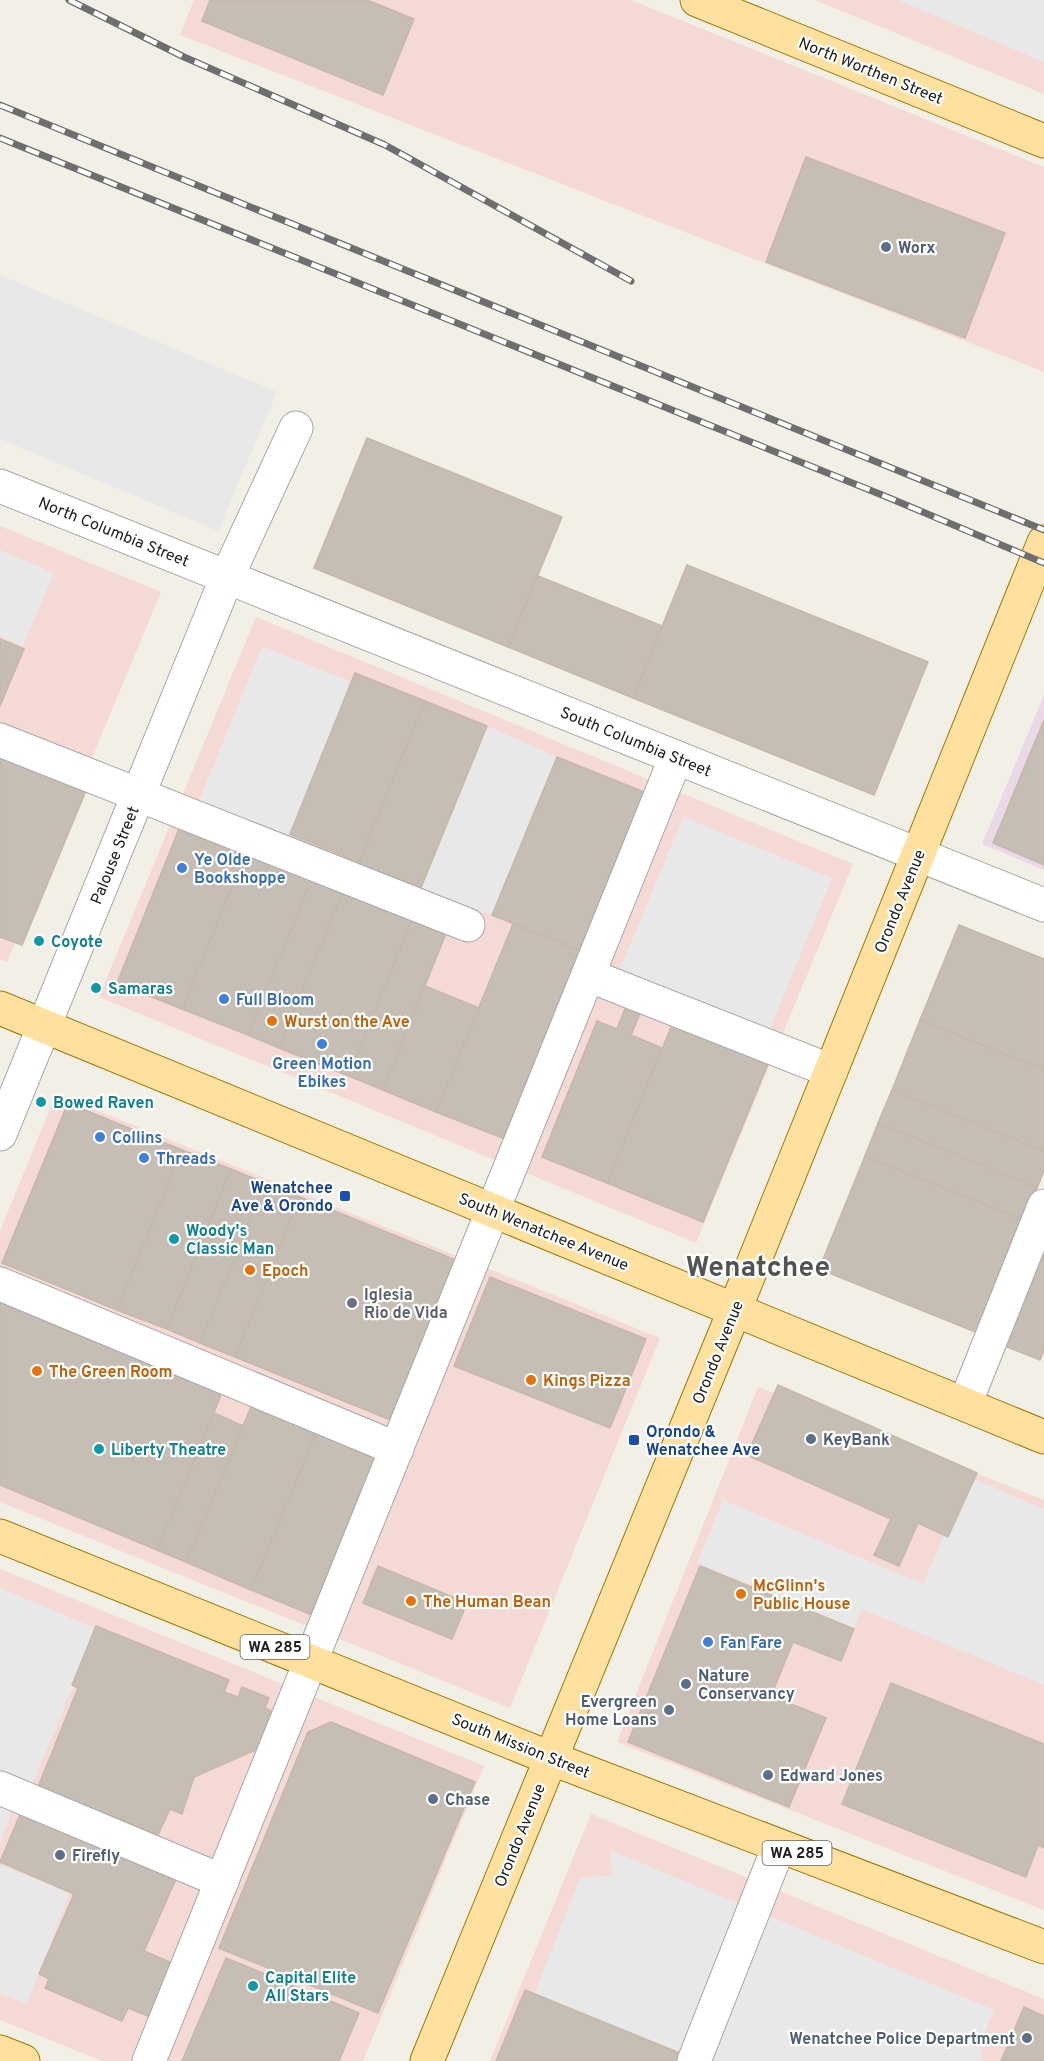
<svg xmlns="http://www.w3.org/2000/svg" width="1044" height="2061" font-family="Overpass,sans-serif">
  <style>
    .commercial { fill: #f4d9d4 }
    .industrial { fill: #ebd8e6 }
    .parking { fill: #e8e8e8 }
    .building { fill: #c6beb5; stroke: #c5b8a7; stroke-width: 1.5 }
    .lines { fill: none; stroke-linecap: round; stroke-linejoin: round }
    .minor-casing { stroke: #a7a7a7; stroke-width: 35 }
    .major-casing { stroke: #9d7a00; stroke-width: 35 }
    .minor { stroke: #fff; stroke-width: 33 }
    .major { stroke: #ffe09e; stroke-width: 33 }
    .rail-casing { stroke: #6e6e6e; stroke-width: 7 }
    .rail { stroke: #fff; stroke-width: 4.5; stroke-dasharray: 14; stroke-linecap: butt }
    .service-dot { fill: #5c6f8a; stroke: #fff; stroke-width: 2 }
    .shop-dot { fill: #3f7fe0; stroke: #fff; stroke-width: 2 }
    .culture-dot { fill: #0f9aa8; stroke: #fff; stroke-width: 2 }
    .food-dot { fill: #e8710a; stroke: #fff; stroke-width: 2 }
    .transit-dot { fill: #1a4fb4; stroke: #fff; stroke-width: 2 }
    .worship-dot { fill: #6b7280; stroke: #fff; stroke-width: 2 }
    .labels { text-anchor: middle; stroke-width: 4.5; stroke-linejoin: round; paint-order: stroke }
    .shield { fill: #fff; stroke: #636363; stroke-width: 1.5 }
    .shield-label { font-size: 15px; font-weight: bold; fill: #202020 }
    .street-label { font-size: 16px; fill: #202020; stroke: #fff }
    .service-label { font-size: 16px; font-weight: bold; fill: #4e5e75; stroke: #fff; text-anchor: start }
    .shop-label { font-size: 16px; font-weight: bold; fill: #366cbe; stroke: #fff; text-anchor: start }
    .culture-label { font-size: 16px; font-weight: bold; fill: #0d838f; stroke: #fff; text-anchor: start }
    .food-label { font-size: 16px; font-weight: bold; fill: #c56008; stroke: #fff; text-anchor: start }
    .transit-label { font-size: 16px; font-weight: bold; fill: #164399; stroke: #fff; text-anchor: end }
    .worship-label { font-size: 16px; font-weight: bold; fill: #5b616d; stroke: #fff; text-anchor: start }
    .town-label { font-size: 28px; font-weight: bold; fill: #535353; stroke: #fff }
  </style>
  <rect width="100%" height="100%" fill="#f2efe6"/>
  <g class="commercial">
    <polygon points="194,0 631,0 1044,167 1044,372 180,35"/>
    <polygon points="815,0 1044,0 1044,94"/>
    <polygon points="0,526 161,592 7,962 0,959"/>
    <polygon points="256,617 853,864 696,1243 99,997"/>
    <polygon points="56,1094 660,1338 510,1708 0,1502 0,1231"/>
    <polygon points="758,1387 1044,1500 1044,1910 617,1742"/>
    <polygon points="0,1569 484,1766 363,2061 102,2061 0,2020"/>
    <polygon points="591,1814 1044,1999 1044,2061 490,2061"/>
  </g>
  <polygon class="industrial" points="1044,695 1044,870 982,844"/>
  <g class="parking">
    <polygon points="898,0 1044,0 1044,62"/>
    <polygon points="0,275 277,392 218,531 0,439"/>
    <polygon points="0,550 54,573 23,646 0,636"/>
    <polygon points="262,646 351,682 288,837 199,801"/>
    <polygon points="487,726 557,757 492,915 420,890"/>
    <polygon points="683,817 832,878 767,1036 618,974"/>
    <polygon points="969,1477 1044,1509 1044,1685 862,1609 854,1629 697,1563 723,1500 923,1584"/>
    <polygon points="0,1588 97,1629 31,1788 0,1775"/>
    <polygon points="0,1807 12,1812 0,1844"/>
    <polygon points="610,1850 994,2010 979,2046 983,2061 698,2061 533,1997 580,1878 612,1875"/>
    <polygon points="0,1865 70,1892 27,2004 0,1994"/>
  </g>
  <g class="building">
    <polygon points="210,0 367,0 414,19 383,95 202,21"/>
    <polygon points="806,157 1005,233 965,338 766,262"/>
    <polygon points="367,438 562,517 508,647 314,568"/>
    <polygon points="687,565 928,662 874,795 633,698"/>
    <polygon points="538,576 662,626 633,698 508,647"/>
    <polygon points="0,639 24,649 0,706"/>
    <polygon points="355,673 425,701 359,862 290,834"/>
    <polygon points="425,701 487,726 420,890 358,865"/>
    <polygon points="1044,720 1044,865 993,843"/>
    <polygon points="0,750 88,786 22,945 0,937"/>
    <polygon points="557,757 659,798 594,956 492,915"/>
    <polygon points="181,824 247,850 182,1009 117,983"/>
    <polygon points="247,850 313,877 248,1035 182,1009"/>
    <polygon points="313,877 344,889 279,1048 248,1035"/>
    <polygon points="344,889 413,917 349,1076 279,1048"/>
    <polygon points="413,917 447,931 383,1090 349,1076"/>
    <polygon points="513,924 594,956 518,1144 436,1112"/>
    <polygon points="959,925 1044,959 1044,1070 920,1020"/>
    <polygon points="425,986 479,1008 436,1112 383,1090"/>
    <polygon points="628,1001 643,1007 631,1035 662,1048 607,1183 542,1157 597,1021 617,1029"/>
    <polygon points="674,1020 770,1059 703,1222 607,1183"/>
    <polygon points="920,1020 1044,1070 1044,1151 892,1090"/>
    <polygon points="892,1090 1044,1151 1044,1171 1037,1188 878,1123"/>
    <polygon points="68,1103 182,1150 117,1310 2,1263"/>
    <polygon points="878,1123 1037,1188 1024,1220 865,1156"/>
    <polygon points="182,1150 231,1169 167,1329 117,1310"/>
    <polygon points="865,1156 1024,1220 978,1333 819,1269"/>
    <polygon points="231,1169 265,1183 200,1343 167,1329"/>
    <polygon points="265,1183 300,1197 235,1357 200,1343"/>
    <polygon points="300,1197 463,1263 398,1423 235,1357"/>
    <polygon points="1044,1251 1044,1350 1040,1360 1005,1346"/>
    <polygon points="490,1277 646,1339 610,1428 454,1366"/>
    <polygon points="0,1295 224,1388 157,1550 0,1485"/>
    <polygon points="778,1385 977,1473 948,1537 918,1523 899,1566 874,1555 891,1519 747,1455"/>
    <polygon points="256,1395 321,1422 251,1590 186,1562"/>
    <polygon points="214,1413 243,1426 186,1562 157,1550"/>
    <polygon points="321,1422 387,1450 317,1617 251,1590"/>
    <polygon points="378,1566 467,1603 452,1639 363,1603"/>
    <polygon points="700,1566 854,1629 841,1661 793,1642 771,1696 826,1718 789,1807 628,1742"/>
    <polygon points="96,1626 229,1680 224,1692 238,1697 242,1687 269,1698 265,1708 274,1712 260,1748 194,1777 182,1814 170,1809 158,1835 38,1787 78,1688 72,1685"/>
    <polygon points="891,1683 1044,1744 1044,1848 1038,1845 1026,1877 842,1804"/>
    <polygon points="331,1722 475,1782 378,2013 219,1948 308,1732"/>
    <polygon points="22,1810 177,1877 144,1951 179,1966 156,2019 128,2008 122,2021 45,1988 49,1979 39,1974 74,1894 0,1862"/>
    <polygon points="226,1958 359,2013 339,2061 182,2061"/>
    <polygon points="525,1990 687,2056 685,2061 496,2061"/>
    <polygon points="1024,2007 1044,2016 1044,2061 1001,2061"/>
  </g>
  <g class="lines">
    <g class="minor-casing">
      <g id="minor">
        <polyline points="0,486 1044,905"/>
        <polyline points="0,740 468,925"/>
        <polyline points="588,975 831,1071"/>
        <polyline points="0,1134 227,577 296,428"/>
        <polyline points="0,1284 397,1449"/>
        <polyline points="965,1404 1044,1206"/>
        <polyline points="0,1788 222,1881"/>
        <polyline points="149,2061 676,757"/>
        <polyline points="694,2061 779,1846"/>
      </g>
    </g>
    <g class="major-casing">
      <g id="major">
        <polyline points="697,0 1044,141"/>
        <polyline points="0,1008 1044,1437"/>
        <polyline points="0,1536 550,1758 1044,1947"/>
        <polyline points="0,2052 23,2061"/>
        <polyline points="427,2061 735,1309 1044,542"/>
      </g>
    </g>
    <use href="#minor" class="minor"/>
    <use href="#major" class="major"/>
    <g class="rail-casing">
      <g id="rail">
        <polyline points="69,0 184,57 385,145 631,281"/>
        <polyline points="0,105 1044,530"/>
        <polyline points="0,138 887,497 1044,563"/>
      </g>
    </g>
    <use href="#rail" class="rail"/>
  </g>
  <g class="service-dot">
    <circle cx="886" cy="247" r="6"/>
    <circle cx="811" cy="1439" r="6"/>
    <circle cx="686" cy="1684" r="6"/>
    <circle cx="669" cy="1710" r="6"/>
    <circle cx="768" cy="1775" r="6"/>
    <circle cx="433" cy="1799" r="6"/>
    <circle cx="60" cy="1855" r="6"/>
    <circle cx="1027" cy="2038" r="6"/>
  </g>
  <g class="shop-dot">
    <circle cx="182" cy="868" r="6"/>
    <circle cx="224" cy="999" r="6"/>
    <circle cx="322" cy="1044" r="6"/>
    <circle cx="100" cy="1137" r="6"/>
    <circle cx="144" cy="1158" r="6"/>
    <circle cx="708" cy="1642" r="6"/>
  </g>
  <g class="culture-dot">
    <circle cx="39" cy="941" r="6"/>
    <circle cx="96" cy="988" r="6"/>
    <circle cx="41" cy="1102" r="6"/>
    <circle cx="174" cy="1239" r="6"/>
    <circle cx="99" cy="1449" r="6"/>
    <circle cx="253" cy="1986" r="6"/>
  </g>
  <g class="food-dot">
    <circle cx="272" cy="1021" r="6"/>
    <circle cx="250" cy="1270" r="6"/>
    <circle cx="37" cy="1371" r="6"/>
    <circle cx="531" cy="1380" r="6"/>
    <circle cx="741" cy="1594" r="6"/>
    <circle cx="411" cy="1601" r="6"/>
  </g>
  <g class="transit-dot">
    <rect x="339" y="1190" width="12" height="12" rx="3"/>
    <rect x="628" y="1434" width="12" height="12" rx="3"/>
  </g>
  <circle class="worship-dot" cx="352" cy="1303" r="6"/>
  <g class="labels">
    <g class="shield">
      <rect x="240.5" y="1635" width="69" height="24" rx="4.5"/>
      <rect x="762.5" y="1841" width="69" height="24" rx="4.5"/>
    </g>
    <g class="shield-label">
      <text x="275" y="1652">WA 285</text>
      <text x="797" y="1858">WA 285</text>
    </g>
    <g class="street-label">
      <text transform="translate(871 70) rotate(22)" y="6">North Worthen Street</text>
      <text transform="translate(114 531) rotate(22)" y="6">North Columbia Street</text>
      <text transform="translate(636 741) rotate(22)" y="6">South Columbia Street</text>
      <text transform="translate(114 855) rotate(-68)" y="6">Palouse Street</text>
      <text transform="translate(899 901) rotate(-68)" y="6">Orondo Avenue</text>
      <text transform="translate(544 1231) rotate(22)" y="6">South Wenatchee Avenue</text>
      <text transform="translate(717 1352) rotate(-68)" y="6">Orondo Avenue</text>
      <text transform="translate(521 1745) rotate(22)" y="6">South Mission Street</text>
      <text transform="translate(519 1835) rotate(-68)" y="6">Orondo Avenue</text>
    </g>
    <g class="service-label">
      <text x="898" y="253">Worx</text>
      <text x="823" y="1445">KeyBank</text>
      <text x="698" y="1681">Nature<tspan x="698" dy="18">Conservancy</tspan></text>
      <text x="657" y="1707" text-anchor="end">Evergreen<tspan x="657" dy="18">Home Loans</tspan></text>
      <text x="780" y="1781">Edward Jones</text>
      <text x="445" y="1805">Chase</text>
      <text x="72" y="1861">Firefly</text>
      <text x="1015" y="2044" text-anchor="end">Wenatchee Police Department</text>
    </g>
    <g class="shop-label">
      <text x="194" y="865">Ye Olde<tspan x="194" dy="18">Bookshoppe</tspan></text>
      <text x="236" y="1005">Full Bloom</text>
      <text x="322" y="1069" text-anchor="middle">Green Motion<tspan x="322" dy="18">Ebikes</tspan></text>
      <text x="112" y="1143">Collins</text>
      <text x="156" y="1164">Threads</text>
      <text x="720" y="1648">Fan Fare</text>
    </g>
    <g class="culture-label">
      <text x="51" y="947">Coyote</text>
      <text x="108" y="994">Samaras</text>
      <text x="53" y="1108">Bowed Raven</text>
      <text x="186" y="1236">Woody's<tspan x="186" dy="18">Classic Man</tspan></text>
      <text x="111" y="1455">Liberty Theatre</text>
      <text x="265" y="1983">Capital Elite<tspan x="265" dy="18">All Stars</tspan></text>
    </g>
    <g class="food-label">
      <text x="284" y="1027">Wurst on the Ave</text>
      <text x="262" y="1276">Epoch</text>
      <text x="49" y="1377">The Green Room</text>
      <text x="543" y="1386">Kings Pizza</text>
      <text x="753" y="1591">McGlinn's<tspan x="753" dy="18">Public House</tspan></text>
      <text x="423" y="1607">The Human Bean</text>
    </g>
    <g class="transit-label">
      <text x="333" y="1193">Wenatchee<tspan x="333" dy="18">Ave &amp; Orondo</tspan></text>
      <text x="646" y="1437" text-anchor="start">Orondo &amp;<tspan x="646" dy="18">Wenatchee Ave</tspan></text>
    </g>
    <g class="worship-label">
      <text x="364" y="1300">Iglesia<tspan x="364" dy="18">Rio de Vida</tspan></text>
    </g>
    <g class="town-label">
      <text x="758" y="1276">Wenatchee</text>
    </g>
  </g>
</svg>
